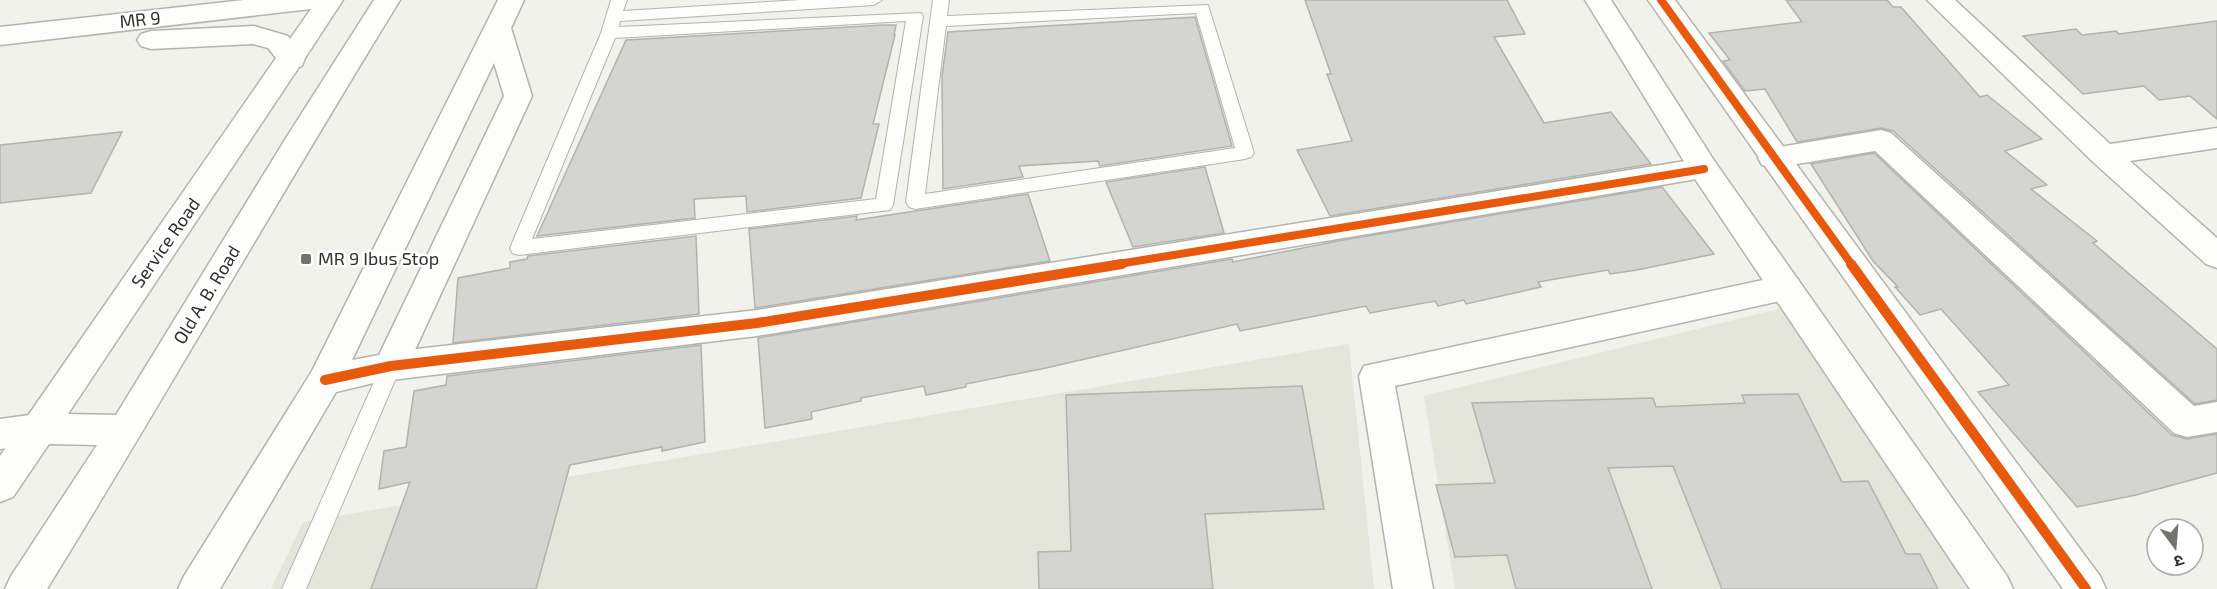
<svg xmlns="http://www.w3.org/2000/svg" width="2217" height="589" font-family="'Exo 2','Noto Sans Devanagari',sans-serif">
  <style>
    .built { fill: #e4e5db }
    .building { fill: #d4d4d0; stroke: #b2b2ae; stroke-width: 1.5 }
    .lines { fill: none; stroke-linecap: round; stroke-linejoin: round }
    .lane-casing { stroke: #b3b3af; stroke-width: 2 }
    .street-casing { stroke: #b3b3af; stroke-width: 3 }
    .secondary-casing { stroke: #b3b3af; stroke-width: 3 }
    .lane { fill: #fdfdfc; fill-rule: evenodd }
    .street { fill: #fdfdfc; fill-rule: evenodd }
    .secondary { fill: #fdfdfc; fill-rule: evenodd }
    .cycleway-far1-casing { stroke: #fff; stroke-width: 11 }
    .cycleway-casing { stroke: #fff; stroke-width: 14 }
    .cycleway-far1 { stroke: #e8590c; stroke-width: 8 }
    .cycleway { stroke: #e8590c; stroke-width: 10 }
    .poi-dot { fill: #737470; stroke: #fff; stroke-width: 2 }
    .labels { text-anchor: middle; stroke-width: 5; stroke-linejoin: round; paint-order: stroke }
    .street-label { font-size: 18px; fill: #2f302c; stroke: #fff }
    .poi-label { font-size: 18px; fill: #2f302c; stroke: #fff; text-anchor: start }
  </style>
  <rect width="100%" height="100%" fill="#f2f2ed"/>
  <g class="built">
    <polygon points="1782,308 1971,589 1455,589 1424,396"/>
    <polygon points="1349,344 1374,589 271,589 303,522"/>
  </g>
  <g class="building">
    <polygon points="1305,0 1507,0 1525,34 1494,37 1544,123 1611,112 1651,164 1330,216 1297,150 1352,141 1327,74 1331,74"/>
    <polygon points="1786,0 1887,0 1893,7 1901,7 1980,97 1987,95 2042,139 2005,151 2047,185 2031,189 2097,241 2093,243 2217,349 2217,400 2195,404 1893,131 1881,128 1797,142 1765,89 1745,91 1723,61 1730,60 1709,33 1802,22"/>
    <polygon points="1195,17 1232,146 1100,166 1098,161 1019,166 1023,177 943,189 942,76 948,32"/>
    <polygon points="2217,21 2217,119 2190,96 2159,100 2144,86 2083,94 2023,36 2076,29 2082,35 2116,31 2119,34"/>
    <polygon points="883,25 896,25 894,35 895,35 873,124 879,124 861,198 747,212 746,196 694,199 695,218 537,236 626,40"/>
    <polygon points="122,132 91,193 0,203 0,145"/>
    <polygon points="1874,153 2172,435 2187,439 2217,434 2217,473 2136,495 2077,507 1978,392 2009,385 1941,309 1920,315 1895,287 1898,287 1873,261 1811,164"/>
    <polygon points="1205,167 1224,233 1133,247 1106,182"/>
    <polygon points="1662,187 1714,254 1637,270 1610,274 1608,270 1538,282 1541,287 1466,304 1464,300 1438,306 1435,301 1370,313 1366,306 1240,331 1237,324 1046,368 966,384 966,387 926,395 924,386 861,398 861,401 811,412 812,419 765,428 758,338 1232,259 1233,262 1343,240"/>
    <polygon points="1028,194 1050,261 755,308 749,229 857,216 856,220"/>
    <polygon points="696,236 699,314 453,343 458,278 510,268 510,262 527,259 528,256"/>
    <polygon points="701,345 705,442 662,451 662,447 570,465 536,589 371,589 410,482 379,489 384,451 406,447 414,391 446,385 447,376"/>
    <polygon points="1302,386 1324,509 1205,514 1213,589 1039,589 1038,552 1071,551 1066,395"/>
    <polygon points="1798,394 1842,482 1868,481 1906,554 1920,554 1938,589 1722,589 1673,466 1608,468 1652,589 1516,589 1507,555 1455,557 1436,485 1495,483 1472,403 1653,398 1656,407 1745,403 1742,395"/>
  </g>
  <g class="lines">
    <g class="lane-casing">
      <g id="lane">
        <path d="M611 0H627L623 11 800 0H882L874 5 620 21 619 27 921 13 923 16 893 205 890 210 519 255 512 253 510 248 601 33ZM906 21 876 199 532 239 615 38Z"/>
        <path d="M933 0H949L947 16 1208 5 1254 153 1251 157 1245 159 915 209 909 207 906 202ZM1196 13 1235 148 925 194 946 26Z"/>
        <polygon points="391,358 398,360 401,366 306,589 282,589 381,366 384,360"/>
      </g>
    </g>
    <g class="street-casing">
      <g id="street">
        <polygon points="1927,0 1955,0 2110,144 2217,128 2217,148 2130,161 2217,238 2217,268 2206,264 2093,162"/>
        <polygon points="1881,130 1891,133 2194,406 2217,402 2217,432 2187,437 2174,433 1875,151 1773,168 1762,165 1758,158 1762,151 1773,148"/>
        <polygon points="1704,158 1715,162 1719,169 1715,176 757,336 391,380 379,376 374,366 379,356 391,352 757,310"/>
        <polygon points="1786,275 1798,279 1802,288 1798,297 1395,386 1433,589 1393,589 1359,376 1364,366"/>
        <polygon points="37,414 50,418 55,429 50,440 37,444 0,449 0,419"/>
      </g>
    </g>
    <g class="secondary-casing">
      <g id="secondary">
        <path d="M244 0H343L305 58 302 66 299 67 68 414 116 415 286 138 374 0H400C280 195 167 394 47 589H5L11 576 97 445 49 444 13 497 0 502V456L276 58 268 48 253 44 151 49 141 46 137 40 141 34 151 31 254 26 288 36 290 39 311 9 0 45V27Z"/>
        <path d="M498 0H524L511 28 532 96 403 376 336 392 220 589H178L184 576 312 371ZM494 63 504 96 379 355 352 360Z"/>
        <polygon points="1585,0 1611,0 1715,162 2007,576 2013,589 1970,589 1693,176"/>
        <polygon points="1648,0 1675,0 2100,576 2106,589 2063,589"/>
      </g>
    </g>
    <use href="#lane" class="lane"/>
    <use href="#street" class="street"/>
    <use href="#secondary" class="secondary"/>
    <g class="cycleway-far1-casing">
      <g id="cycleway-far1">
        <polyline points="1661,0 1852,265"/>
        <polyline points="1112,265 1704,169"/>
      </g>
    </g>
    <g class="cycleway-casing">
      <g id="cycleway">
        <polyline points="1851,264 2086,589"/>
        <polyline points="325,380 391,366 757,323 1122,264"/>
      </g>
    </g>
    <use href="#cycleway-far1" class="cycleway-far1"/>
    <use href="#cycleway" class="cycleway"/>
  </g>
  <rect class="poi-dot" x="300" y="253" width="12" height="12" rx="3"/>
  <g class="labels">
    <g class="street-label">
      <text transform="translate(140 20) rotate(-6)" y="6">MR 9</text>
      <text transform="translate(166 243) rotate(-55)" y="6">Service Road</text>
      <text transform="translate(207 295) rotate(-59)" y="6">Old A. B. Road</text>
    </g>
    <g class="poi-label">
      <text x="318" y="265">MR 9 Ibus Stop</text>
    </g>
  </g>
  <g transform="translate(2175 547) rotate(164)"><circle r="28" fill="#ffffff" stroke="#acacab" stroke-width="1.5"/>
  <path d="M0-4.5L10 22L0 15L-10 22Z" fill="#737470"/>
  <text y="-9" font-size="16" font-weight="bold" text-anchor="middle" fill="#2f302c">उ</text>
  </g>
</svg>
